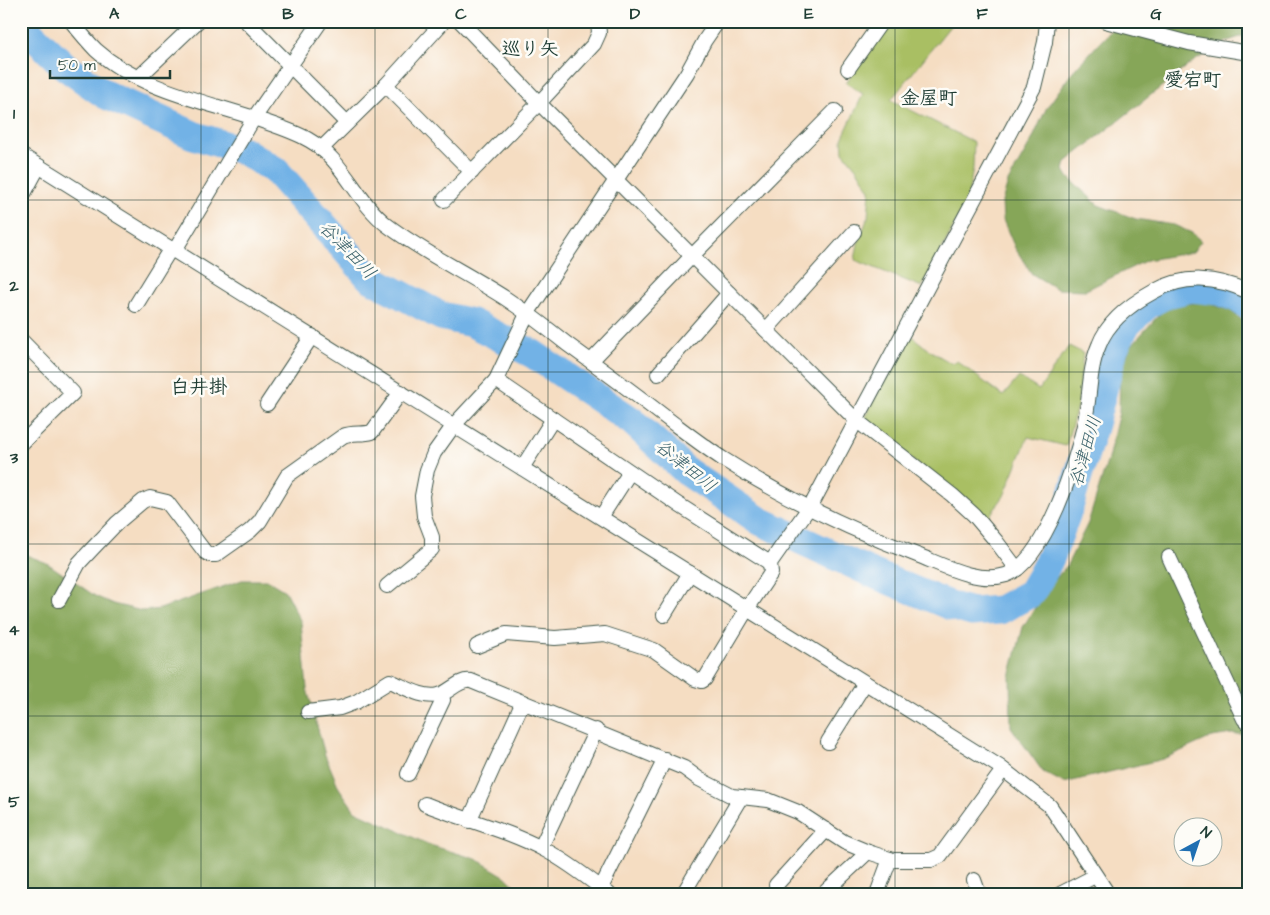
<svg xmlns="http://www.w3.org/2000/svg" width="1270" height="915" font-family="'Architects Daughter','Klee One',sans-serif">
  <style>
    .green { fill: #a9bf63; stroke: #647e4c }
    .forest { fill: #86a659; stroke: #527246 }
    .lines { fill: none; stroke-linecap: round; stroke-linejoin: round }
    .river { stroke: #72b2e6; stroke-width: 29 }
    .street-casing { stroke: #3f5549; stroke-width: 16 }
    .street { stroke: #fff; stroke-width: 14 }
    .grid { fill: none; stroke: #1f3d34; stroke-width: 1; stroke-opacity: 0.55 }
    .labels { text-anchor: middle; stroke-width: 5; stroke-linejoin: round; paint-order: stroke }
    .water-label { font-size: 18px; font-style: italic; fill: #386069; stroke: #fdfcf7 }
    .quarter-label { font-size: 19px; font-weight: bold; fill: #1f3d34; stroke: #fdfcf7 }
    .neatline { fill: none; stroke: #1f3d34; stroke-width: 2 }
    .grid-label { font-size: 16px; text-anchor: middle; font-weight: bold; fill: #1f3d34 }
  </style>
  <rect width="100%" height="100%" fill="#fdfcf7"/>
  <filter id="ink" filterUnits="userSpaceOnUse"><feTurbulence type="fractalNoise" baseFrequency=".02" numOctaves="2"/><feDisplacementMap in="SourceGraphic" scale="10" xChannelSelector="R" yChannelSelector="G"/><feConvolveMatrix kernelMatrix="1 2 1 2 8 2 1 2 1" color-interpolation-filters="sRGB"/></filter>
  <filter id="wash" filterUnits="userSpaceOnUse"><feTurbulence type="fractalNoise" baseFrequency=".0096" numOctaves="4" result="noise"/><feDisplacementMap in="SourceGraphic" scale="20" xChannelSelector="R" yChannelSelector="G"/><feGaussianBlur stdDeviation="1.12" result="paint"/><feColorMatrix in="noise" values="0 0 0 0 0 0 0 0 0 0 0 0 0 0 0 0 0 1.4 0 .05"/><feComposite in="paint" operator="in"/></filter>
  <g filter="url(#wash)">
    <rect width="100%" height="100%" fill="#f5ddc2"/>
    <g class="green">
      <polygon points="887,21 954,21 891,100 974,142 973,169 967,201 922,287 855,260 858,243 868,217 870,190 856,168 843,152 842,139 863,94 846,83"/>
      <polygon points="908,333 929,350 951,363 957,361 1003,396 1019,377 1039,390 1069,346 1083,353 1078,403 1066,446 1028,437 1004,496 985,522 864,419"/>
    </g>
    <g class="forest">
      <polygon points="1120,21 1249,21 1249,34 1228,41 1194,61 1066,162 1064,170 1068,177 1098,205 1136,219 1174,225 1192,233 1201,241 1193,252 1147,260 1086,290 1057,289 1032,274 1015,248 1003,220 1002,202 1008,182 1032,140 1046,109 1073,71"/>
      <polygon points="1206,302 1231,311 1249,326 1249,734 1232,734 1212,737 1163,759 1064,783 1043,772 1011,727 1010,677 1023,627 1045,592 1067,565 1088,523 1108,459 1119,412 1120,373 1130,347 1165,308 1181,304"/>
      <polygon points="21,553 47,563 95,596 113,604 142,611 160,609 242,580 267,580 285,591 301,622 307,689 325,755 339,788 355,811 430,845 476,859 506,877 523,894 21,894"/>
    </g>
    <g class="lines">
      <polyline class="river" points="25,21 30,33 67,68 104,94 193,135 244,151 276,171 370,278 441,316 472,323 533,354 632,421 686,471 760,521 874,574 951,606 972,612 1000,610 1031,593 1041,576 1051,556 1068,510 1094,424 1114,348 1126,325 1148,304 1167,294 1192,288 1220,291 1237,298 1249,306"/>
    </g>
  </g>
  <g filter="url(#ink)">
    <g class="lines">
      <g class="street-casing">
        <g id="street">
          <path d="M71 21C79 31 87 41 96 50 138 88 199 100 251 117 270 124 292 130 309 140 343 159 356 201 387 225 424 253 466 273 505 298 526 312 547 328 567 344 603 370 638 396 673 423 689 435 706 448 723 459 784 498 849 529 917 555 943 565 977 584 1006 575 1045 562 1077 459 1085 421 1090 397 1089 368 1099 345 1108 321 1131 304 1153 292 1185 274 1216 277 1249 292"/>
          <polyline points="246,21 347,123"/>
          <polyline points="460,21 539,103 856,420 952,495 974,515 996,541 1017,569"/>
          <polyline points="1105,21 1189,43 1249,53"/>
          <polyline points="848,69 882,21"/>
          <polyline points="138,78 198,21"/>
          <polyline points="386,85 472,172"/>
          <polyline points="321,149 386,85 444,21"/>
          <polyline points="21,155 1000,767 1050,806 1108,894"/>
          <polyline points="21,199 39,166"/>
          <polyline points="444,200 539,103 594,44 599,33 598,21"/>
          <polyline points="175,250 254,118 321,21"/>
          <polyline points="136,305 171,248"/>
          <polyline points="766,330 854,232"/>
          <polyline points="21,340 73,393 21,444"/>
          <polyline points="591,361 692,256 835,111"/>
          <polyline points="658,374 729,293"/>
          <polyline points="496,380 679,505 770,563"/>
          <polyline points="267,404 312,336"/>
          <polyline points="522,468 553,419"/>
          <polyline points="601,517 630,472"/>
          <polyline points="1169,557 1244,719 1249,724"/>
          <polyline points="387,586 432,549 432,537 424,516 422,496 427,470 434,453 454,425 496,380 527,314 687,73 705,40 718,21"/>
          <path d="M59 600 79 563 93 548 117 523 143 501 150 498 167 502 205 552 210 555H216L250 531 260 521 287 476 343 436C353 432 362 435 372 432L401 392"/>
          <polyline points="664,615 690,573"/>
          <polyline points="477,646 506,634 555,638 605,634 654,650 695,679 702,681 705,679 747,609 771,573 770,563 813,502 1034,87 1045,42 1047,21"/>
          <path d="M308 712 340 708 356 702 390 681C405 687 423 699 439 695 450 692 459 679 471 681L684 768 699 779 732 796 768 800 798 812 844 842 868 852 893 860H931L940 856 1003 770"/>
          <polyline points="828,742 865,683"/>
          <polyline points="408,774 443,700 440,695"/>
          <path d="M425 804C465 820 507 830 545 850 568 862 588 878 609 894"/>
          <polyline points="469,821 523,702"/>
          <polyline points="541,847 596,730"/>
          <polyline points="974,880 979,894"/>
          <polyline points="776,885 826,830"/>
          <polyline points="601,888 665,759"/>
          <polyline points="683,894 741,797"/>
          <polyline points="823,894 868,852"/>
          <polyline points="877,894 890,859"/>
          <polyline points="1060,894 1095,876"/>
        </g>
      </g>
      <use href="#street" class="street"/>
    </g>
  </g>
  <path class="grid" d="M201 21V894M375 21V894M548 21V894M722 21V894M895 21V894M1069 21V894M21 200H1249M21 372H1249M21 544H1249M21 716H1249"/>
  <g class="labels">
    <g class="water-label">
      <text transform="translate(348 250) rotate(46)" y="6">谷津田川</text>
      <text transform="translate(1085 451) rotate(-74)" y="6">谷津田川</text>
      <text transform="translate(686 466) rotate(39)" y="6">谷津田川</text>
    </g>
    <g class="quarter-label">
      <text x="530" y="55">巡り矢</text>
      <text x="1193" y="86">愛宕町</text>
      <text x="929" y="104">金屋町</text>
      <text x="199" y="393">白井掛</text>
    </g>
  </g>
  <rect width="1270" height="915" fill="none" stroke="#fdfcf7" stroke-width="55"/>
  <g transform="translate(1198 842) rotate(40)"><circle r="24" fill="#fdfcf7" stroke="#a4b0a9"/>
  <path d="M0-4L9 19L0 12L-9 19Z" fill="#1f6fb2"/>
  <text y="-8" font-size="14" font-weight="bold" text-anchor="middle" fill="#1f3d34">N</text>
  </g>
  <path d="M50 70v8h120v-8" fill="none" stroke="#1f3d34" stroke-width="2.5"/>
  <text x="58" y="70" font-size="15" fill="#1f3d34" stroke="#fdfcf7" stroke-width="4" paint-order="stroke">50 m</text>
  <rect x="28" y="28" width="1214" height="860" class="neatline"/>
  <g class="grid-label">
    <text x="114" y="19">A</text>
    <text x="288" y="19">B</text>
    <text x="461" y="19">C</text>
    <text x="635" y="19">D</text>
    <text x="809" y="19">E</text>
    <text x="982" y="19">F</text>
    <text x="1156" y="19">G</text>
    <text x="14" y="119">1</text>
    <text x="14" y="291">2</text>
    <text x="14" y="463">3</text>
    <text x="14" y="635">4</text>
    <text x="14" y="807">5</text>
  </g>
</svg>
